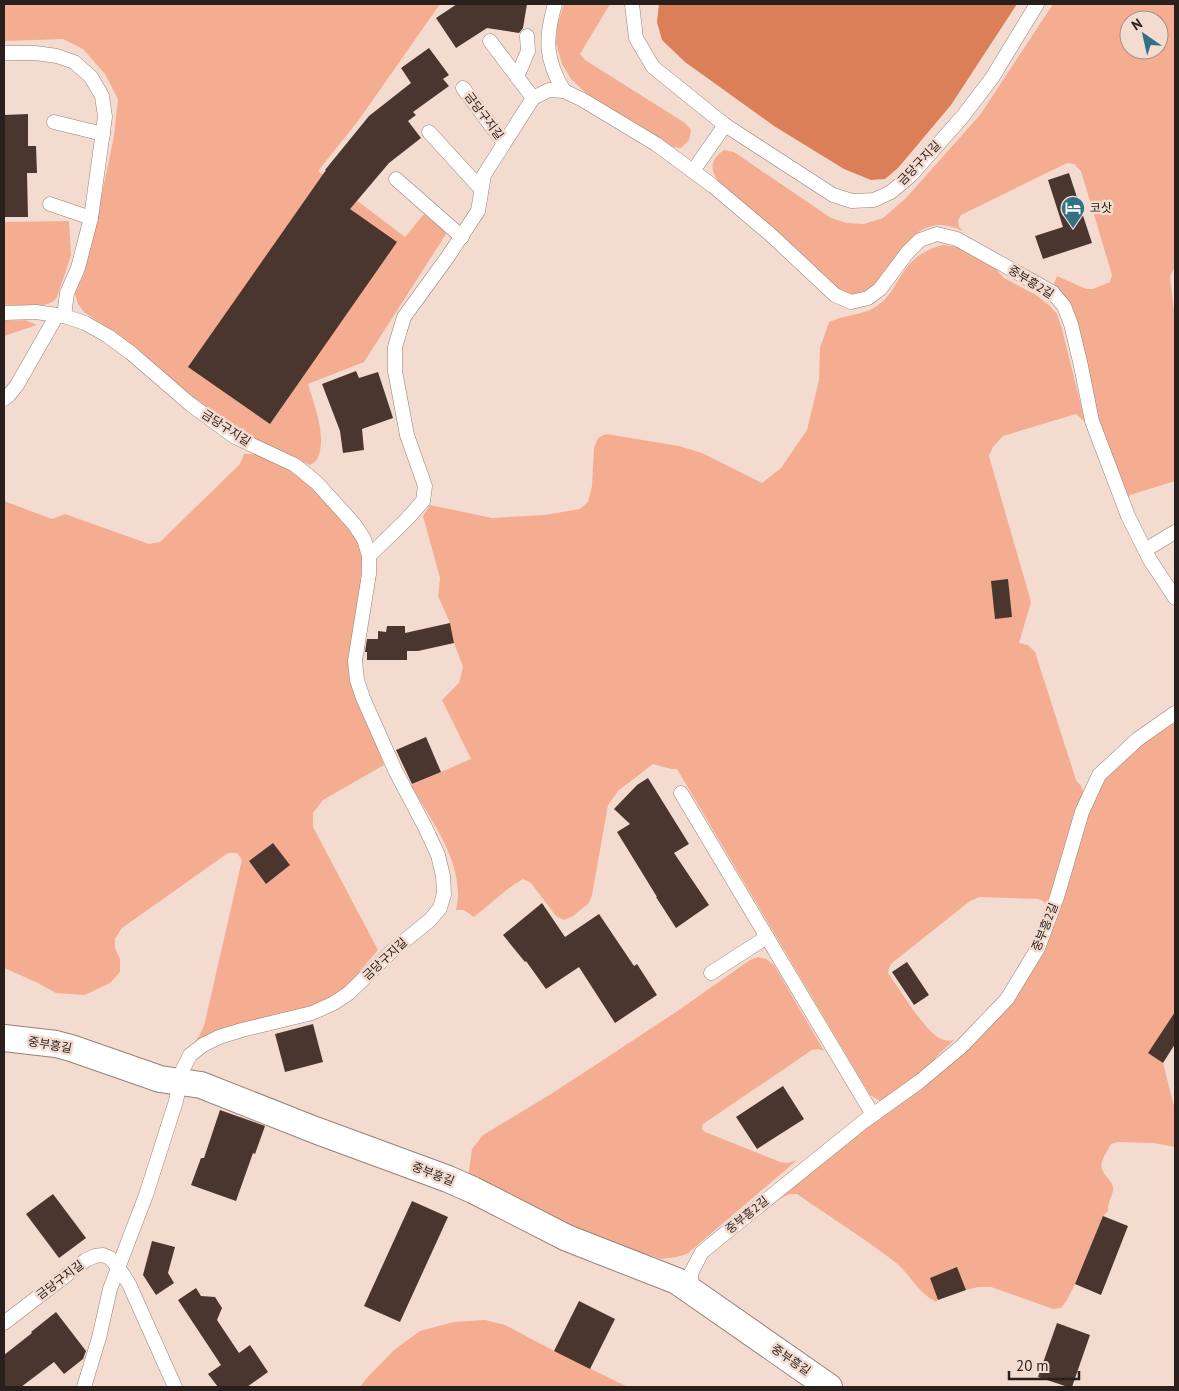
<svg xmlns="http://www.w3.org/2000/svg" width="1179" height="1391" font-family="'PT Sans','Noto Sans KR',sans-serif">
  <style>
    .green { fill: #f4ad90; fill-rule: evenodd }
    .water { fill: #da7f57 }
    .building { fill: #4a362e }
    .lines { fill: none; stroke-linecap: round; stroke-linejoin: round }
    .service-casing { stroke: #988177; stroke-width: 15 }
    .minor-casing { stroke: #988177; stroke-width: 28 }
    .service { stroke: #fff; stroke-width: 14 }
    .minor { stroke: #fff; stroke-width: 26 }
    .labels { text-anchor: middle; stroke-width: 5; stroke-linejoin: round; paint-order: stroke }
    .street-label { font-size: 12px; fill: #29201d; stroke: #f4dbd0 }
    .poi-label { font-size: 12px; fill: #29201d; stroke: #f4dbd0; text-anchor: start }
  </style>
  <rect width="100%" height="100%" fill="#f4dbd0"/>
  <g class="green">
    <path d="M4 4H440L358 121 318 171 405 237 424 214 442 228 446 234 364 362 308 384C314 405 327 436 318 457 317 461 313 463 310 465L239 434 182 388 138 349 84 312 78 304 75 294 83 276 92 241 114 136 118 99 105 74 83 49 63 39 4 41Z"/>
    <polygon points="564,4 610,4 580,54 585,60 685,123 691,130 689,140 681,148 671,147 587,94 571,79 562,64 556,43 557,26"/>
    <path d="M1053 4H1175V266L1170 277 1175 319V481L1130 495 1127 499 1107 450 1054 284 1057 276 1086 289H1093L1110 282 1112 275 1081 171 1074 164 1067 163 961 215 958 221 959 227 963 231C953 227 943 223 932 226 899 233 886 290 855 295 848 296 843 293 837 290L764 221 718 181C709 168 711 159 724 150L734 152 831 218 847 223 864 224 883 218 906 198 980 115ZM1129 20H1159V50H1129Z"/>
    <path d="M69 221 71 255 57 297C49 311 19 303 4 305V222Z"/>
    <path d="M943 245 957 247 996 269 1004 278 1036 295 1050 306 1057 314 1062 329 1085 422 1076 414 1003 436 993 447 989 456 1031 602 1019 643 1028 645 1035 652 1076 780 1081 786 1083 791 1052 893 1046 905 1043 901 1038 899 979 897 970 901 892 963 889 968 888 973C901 991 922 1027 939 1038 945 1041 949 1041 954 1040L937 1056 932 1064 886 1098 880 1101 870 1095 677 769H671L653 764 618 791 608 805 592 895 589 903 573 916 564 920 556 916 531 883 523 879 509 888 474 917 464 910H456C457 905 458 900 458 895 458 854 430 819 411 785L471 759 442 700 459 683 463 667 454 643 450 623 438 596 440 578 423 516 430 505 492 518 545 515 580 509 588 502 592 486 594 448 598 438 606 434 679 446 702 453 762 483 781 468 807 430 819 380 820 348 829 322C834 320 839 318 844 317 855 314 867 313 877 306 889 298 895 285 903 273 912 258 926 249 943 245Z"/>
    <polygon points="25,320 37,325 4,336 4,321"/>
    <polygon points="244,454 258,454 289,470 311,486 351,527 359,540 362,558 359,602 350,677 384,765 323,800 313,813 313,827 378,950 355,977 336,995 315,1005 191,1048 199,1036 204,1026 242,860 237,853 228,853 122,928 115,939 115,948 120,959 120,972 110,983 85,995 56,993 36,982 4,968 4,501 52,519 65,514 149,544 160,542 240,464"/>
    <path d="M1175 719V1030L1167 1025 1148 1053 1163 1063 1175 1110V1147L1154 1143 1118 1142 1111 1144C1105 1156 1096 1164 1106 1176 1109 1180 1112 1182 1113 1187 1114 1195 1107 1202 1108 1211L1103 1216 1075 1284 1067 1300 1061 1308 1053 1309 991 1287H978L966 1290 957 1268 930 1278 938 1300 936 1302C917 1292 910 1274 895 1262 864 1238 830 1217 797 1194H790L779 1199 878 1118 1013 1000 1102 779 1141 743Z"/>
    <polygon points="758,957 766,959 774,965 824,1051 818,1049 812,1050 703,1124 702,1129 705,1132 780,1162 788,1163 797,1160 687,1254 676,1257 662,1259 602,1241 468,1178 472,1149 483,1135 551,1094 594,1066 676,1012 750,960"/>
    <polygon points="485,1320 505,1325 554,1351 628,1387 360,1387 366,1379 394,1350 420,1331 454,1322"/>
  </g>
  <polygon class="water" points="659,4 1017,4 951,105 898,168 885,179 871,180 844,169 774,126 685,62 662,40 657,22"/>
  <g class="building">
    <polygon points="457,4 527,4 523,28 519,33 487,28 456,48 436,18"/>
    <polygon points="429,48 449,75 443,79 449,86 413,112 416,115 408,121 421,138 389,163 350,209 397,242 270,424 188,367 326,170 325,170 369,116 411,83 401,68"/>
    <polygon points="28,114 28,146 36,146 37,173 27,173 28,217 4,217 4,115"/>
    <polygon points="1069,173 1092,243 1043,259 1035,236 1063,227 1048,180"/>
    <polygon points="356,371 359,378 378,372 393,418 362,429 364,450 343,453 340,431 322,384"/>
    <polygon points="1008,579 1012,617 995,619 991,581"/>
    <polygon points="450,623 454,643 418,651 407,651 407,660 367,660 367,652 365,652 367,639 378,639 378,631 386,632 387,626 405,626 405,633"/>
    <polygon points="426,737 441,772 412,784 396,750"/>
    <polygon points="648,778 689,844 674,853 709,905 676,928 656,897 657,897 617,832 630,824 614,809 637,785"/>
    <polygon points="273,843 290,865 266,884 249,861"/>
    <polygon points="542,903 565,937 599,914 634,966 637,964 657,995 615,1023 579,967 546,989 526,961 525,962 503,935"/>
    <polygon points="907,962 929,995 914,1005 892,972"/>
    <polygon points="1175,1012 1175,1044 1163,1063 1148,1053"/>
    <polygon points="313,1024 323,1062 285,1072 275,1034"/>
    <polygon points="783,1086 804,1119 757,1149 736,1117"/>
    <polygon points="220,1110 265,1126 255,1154 253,1153 236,1201 191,1185 201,1158 204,1158"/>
    <polygon points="53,1194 86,1238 59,1258 26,1214"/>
    <polygon points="412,1201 448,1217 400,1322 364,1306"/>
    <polygon points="1103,1216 1128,1226 1101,1295 1075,1284"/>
    <polygon points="152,1241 175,1247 168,1273 174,1283 156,1295 143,1275"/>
    <polygon points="957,1267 966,1290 938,1300 930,1278"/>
    <polygon points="196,1288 201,1296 215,1297 222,1308 217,1320 239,1353 250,1345 268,1372 247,1387 218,1387 208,1374 221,1365 178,1300"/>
    <polygon points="579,1301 615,1319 590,1369 554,1351"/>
    <polygon points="56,1312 86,1351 83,1359 64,1374 54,1362 21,1387 4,1387 4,1355 32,1333 31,1332"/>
    <polygon points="1057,1323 1090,1335 1072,1387 1068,1387 1038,1377"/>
  </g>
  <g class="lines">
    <g class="service-casing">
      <g id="service">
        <path d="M555 4C545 38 545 60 564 91"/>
        <polyline points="632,4 636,38 653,67 725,125 833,195 852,201 874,200 891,192 911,175 963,116 992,78 1037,4"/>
        <polyline points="490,41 533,98"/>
        <polyline points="4,53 35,53 57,56 74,62 91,77 102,96 105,117 91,218 78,268 67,293 64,316"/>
        <polyline points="517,77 528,51 527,36"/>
        <polyline points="463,88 504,143"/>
        <polyline points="54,122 103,134"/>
        <polyline points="429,132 481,189"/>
        <polyline points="693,171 725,125"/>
        <polyline points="396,179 462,237"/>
        <polyline points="50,204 91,218"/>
        <polyline points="4,313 36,312 64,316 85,323 108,336 131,353 190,404 235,437 295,465 317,483 354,524 364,539 369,556 369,574 355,661 357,680 363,698 395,770 425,827 438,855 443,876 444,894 440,908 430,920 392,951 349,993 334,1003 312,1013 242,1030 219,1037 203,1045 190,1055 183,1069 176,1101 146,1195 110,1289 99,1338 84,1387"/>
        <polyline points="4,399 9,395 17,385 57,315"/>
        <polyline points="1145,550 1175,532"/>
        <polyline points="369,556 407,519 423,501 425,486 407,435 395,371 395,347 404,317 447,258 478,211 484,175 533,98 549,90 564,91 583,100 656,144 713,186 771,235 835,295 851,302 868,298 880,289 907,253 920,240 937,234 957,239 1052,292 1064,306 1071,324 1081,366 1092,421 1128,516 1150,560 1175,598"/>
        <polyline points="681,793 873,1115"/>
        <polyline points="711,973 767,937"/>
        <polyline points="692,1292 691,1273 702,1252 863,1122 919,1082 962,1046 1007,999 1038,948 1057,897 1082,812 1099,775 1138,739 1175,713"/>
        <polyline points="4,1323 86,1260 95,1256 103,1255 110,1258 118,1267 129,1284 175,1387"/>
      </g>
    </g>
    <g class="minor-casing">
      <polyline id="minor" points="4,1038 56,1044 71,1048 160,1079 201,1085 315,1130 448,1179 473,1190 567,1238 677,1281 829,1387"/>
    </g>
    <use href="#service" class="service"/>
    <use href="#minor" class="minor"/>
  </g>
  <defs>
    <g id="hotel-pin" transform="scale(1.25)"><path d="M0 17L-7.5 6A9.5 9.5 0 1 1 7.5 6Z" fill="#327086" stroke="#f4dbd0"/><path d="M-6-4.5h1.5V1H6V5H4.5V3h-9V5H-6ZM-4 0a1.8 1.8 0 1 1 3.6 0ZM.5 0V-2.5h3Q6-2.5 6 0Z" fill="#fff"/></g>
  </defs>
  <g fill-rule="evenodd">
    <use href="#hotel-pin" x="1073" y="208"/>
  </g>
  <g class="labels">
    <g class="street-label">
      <text transform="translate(484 116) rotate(53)" y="4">금당구지길</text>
      <text transform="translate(919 163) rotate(-46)" y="4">금당구지길</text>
      <text transform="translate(1031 282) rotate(32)" y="4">중부흥2길</text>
      <text transform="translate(226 428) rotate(33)" y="4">금당구지길</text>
      <text transform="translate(1045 927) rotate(-68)" y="4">중부흥2길</text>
      <text transform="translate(385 959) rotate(-43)" y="4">금당구지길</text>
      <text transform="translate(50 1045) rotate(10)" y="4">중부흥길</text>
      <text transform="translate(433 1174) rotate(21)" y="4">중부흥길</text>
      <text transform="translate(747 1215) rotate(-39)" y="4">중부흥2길</text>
      <text transform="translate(60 1280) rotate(-37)" y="4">금당구지길</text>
      <text transform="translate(791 1360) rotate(35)" y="4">중부흥길</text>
    </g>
    <g class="poi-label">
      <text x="1090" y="212">코삿</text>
    </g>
  </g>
  <rect width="1179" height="1391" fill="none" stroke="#29201d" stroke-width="10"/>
  <g transform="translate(1144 35) rotate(326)"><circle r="24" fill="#f4dbd0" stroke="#a39088"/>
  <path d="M0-4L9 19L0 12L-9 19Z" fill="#327086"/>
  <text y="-8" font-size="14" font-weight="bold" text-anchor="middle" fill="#29201d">N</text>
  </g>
  <path d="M1009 1371v8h70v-8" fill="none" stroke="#29201d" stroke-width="2.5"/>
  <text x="1016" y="1371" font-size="15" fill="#29201d" stroke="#f4dbd0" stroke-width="4" paint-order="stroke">20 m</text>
</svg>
